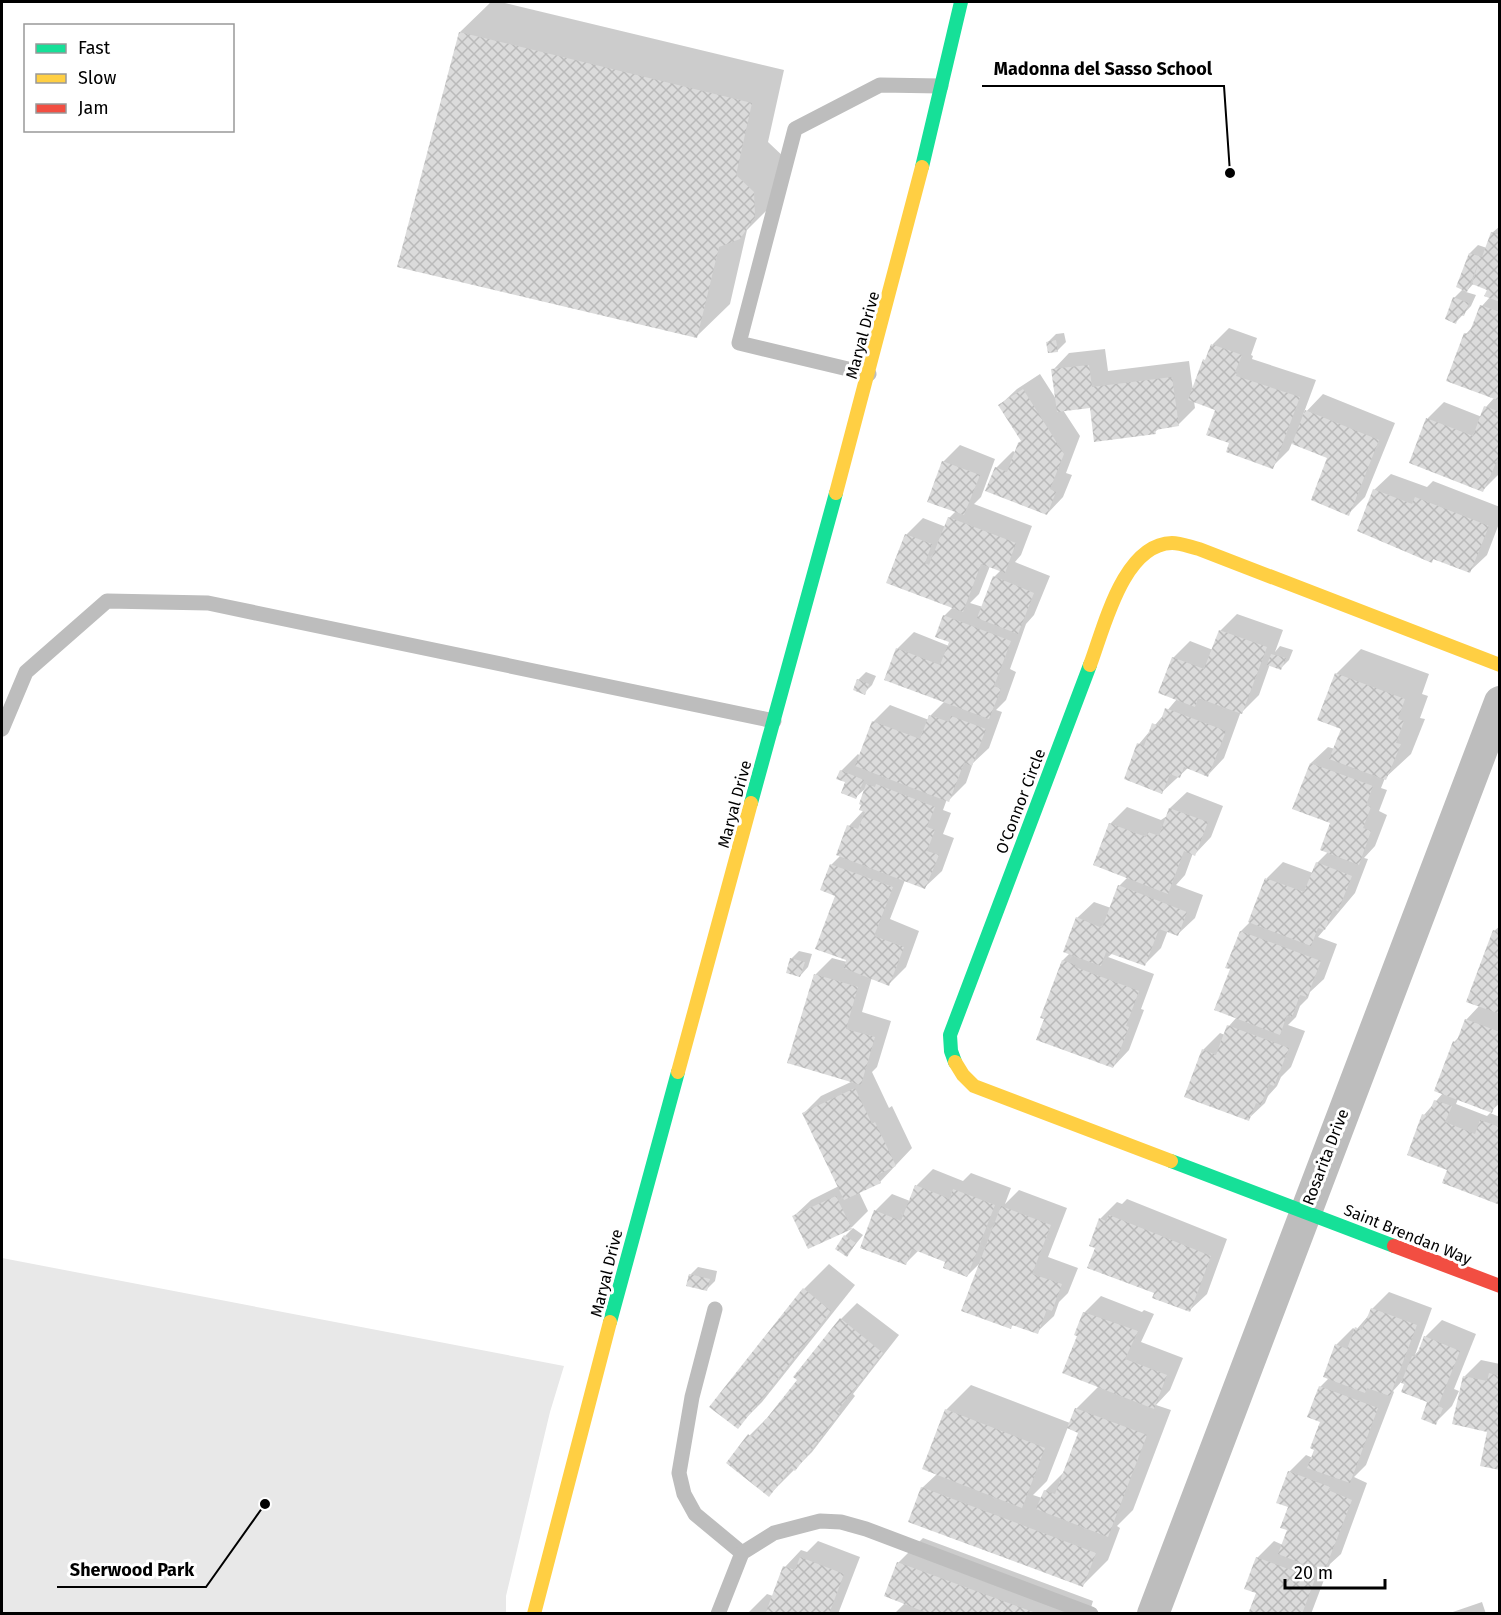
<svg xmlns="http://www.w3.org/2000/svg" width="1501" height="1615" font-family="'Fira Sans',sans-serif">
  <style>
    .green { fill: #e8e8e8 }
    .shadow { fill: #0003; fill-rule: evenodd }
    .building { fill: url(#building-cross-hatch) }
    .lines { fill: none; stroke-linecap: round; stroke-linejoin: round }
    .lane { stroke: #bdbdbd; stroke-width: 15 }
    .street { stroke: #bdbdbd; stroke-width: 32 }
    .fast { stroke: #16e098; stroke-width: 14 }
    .slow { stroke: #ffcf43; stroke-width: 14 }
    .jam { stroke: #f24e42; stroke-width: 14 }
    .labels { text-anchor: middle; stroke-width: 6; stroke-linejoin: round; paint-order: stroke }
    .street-label { font-size: 16px; fill: #000; stroke: #fff }
    .leader { fill: none; stroke: #000; stroke-width: 2 }
    .callout-dot { fill: #000; stroke: #fff; stroke-width: 2 }
    .callout-label { font-size: 18px; text-anchor: middle; font-weight: bold; fill: #000; stroke: #fff; stroke-width: 6; stroke-linejoin: round; paint-order: stroke }
  </style>
  <defs>
    <pattern id="building-cross-hatch" width="8" height="8" patternUnits="userSpaceOnUse" patternTransform="scale(1.5)"><rect width="8" height="8" fill="#dbdbdb"/><path d="M0 0l8 8M0 8l8-8" fill="none" stroke="#bababa"/></pattern>
  </defs>
  <rect width="100%" height="100%" fill="#fff"/>
  <polygon class="green" points="2,1258 564,1366 550,1412 506,1596 506,1613 2,1613"/>
  <g class="shadow">
    <polygon points="491,2 501,2 784,70 768,142 786,159 773,204 747,230 730,304 697,336 460,32"/>
    <polygon points="1500,226 1500,473 1483,490 1411,462 1428,418 1444,402 1482,417 1486,407 1495,397 1466,334 1474,325 1482,306 1490,297 1489,289 1474,283 1466,292 1476,295 1471,306 1456,322 1454,298 1463,289 1470,253 1478,245 1487,248 1492,233"/>
    <polygon points="1229,328 1257,338 1251,355 1253,356 1252,359 1316,380 1303,415 1323,394 1395,423 1365,497 1348,514 1329,457 1292,443 1289,450 1272,467 1231,442 1217,409 1194,401 1195,408 1178,425 1160,427 1155,432 1091,406 1063,410 1080,436 1066,473 1072,475 1063,497 1047,514 996,468 1013,451 1016,453 1022,441 1000,405 1017,389 1040,374 1056,399 1053,370 1069,353 1105,349 1108,371 1189,361 1193,391 1213,344"/>
    <polygon points="1064,333 1066,342 1058,350 1048,342 1056,334"/>
    <path d="M960 445 995 459 981 497 974 504 1032 526 1021 555 1015 562 1050 576 1034 615 1026 624 1010 669 1016 672 1006 700 996 710 1002 712 989 748 973 763 966 783 949 800 947 799 943 810 951 813 943 834 954 838 942 871 925 887 905 880 890 919 919 931 906 967 889 984 872 977 862 1012 891 1021 877 1067 872 1072 889 1108 892 1106 912 1148 880 1182 859 1192 868 1211 852 1227 809 1247 794 1216 811 1200 839 1186 804 1113 821 1096 853 1081 815 975 832 958 847 962 831 865 841 855 838 854 849 826 864 810 867 787 856 797 841 771 858 754 860 756 873 722 890 705 929 720 931 715 945 701 897 649 914 632 949 646 950 641 944 616 953 607 906 535 923 518 946 527 949 518 956 511 943 462ZM990 566 1001 570 994 577 983 607 970 603 979 594Z"/>
    <polygon points="1391,474 1427,487 1433,481 1500,507 1500,521 1487,555 1470,571 1435,558 1431,561 1374,490"/>
    <polygon points="1237,614 1283,630 1275,652 1280,646 1293,650 1289,660 1281,668 1270,664 1259,695 1240,714 1224,758 1208,775 1189,767 1162,792 1126,778 1139,744 1177,699 1173,658 1190,641 1213,650 1220,631"/>
    <polygon points="1361,649 1429,674 1422,694 1428,696 1420,718 1425,719 1411,754 1385,778 1381,788 1387,790 1379,811 1387,815 1375,846 1364,858 1368,859 1355,893 1318,937 1337,944 1324,979 1310,992 1308,998 1300,1006 1296,1017 1288,1025 1305,1031 1291,1067 1281,1077 1277,1086 1268,1096 1265,1103 1248,1119 1203,1050 1220,1033 1225,1035 1229,1026 1237,1017 1232,968 1241,931 1251,921 1267,878 1283,862 1313,873 1317,863 1328,852 1332,822 1294,808 1311,763 1328,747 1335,749 1343,728 1336,674"/>
    <polygon points="866,672 876,676 872,685 864,693 855,689 858,680"/>
    <polygon points="1187,792 1223,806 1211,837 1195,854 1193,853 1185,875 1176,885 1203,895 1195,918 1178,934 1168,930 1161,948 1144,965 1113,953 1108,957 1154,974 1141,1009 1144,1010 1129,1050 1113,1067 1042,1017 1063,960 1070,953 1077,918 1094,902 1111,908 1119,886 1128,877 1110,824 1127,807 1161,820 1167,816 1170,808"/>
    <polygon points="1500,926 1500,1103 1491,1111 1458,1099 1456,1104 1487,1116 1490,1113 1500,1117 1500,1203 1449,1169 1424,1115 1443,1093 1454,1042 1460,1036 1466,1020 1480,1005 1494,931"/>
    <polygon points="799,951 812,954 808,967 800,976 791,959"/>
    <polygon points="933,1169 963,1181 971,1173 1011,1188 1005,1204 1019,1190 1067,1208 1048,1257 1078,1268 1068,1293 1059,1302 1054,1316 1037,1332 1014,1324 1010,1328 982,1261 967,1276 947,1261 919,1250 905,1264 875,1211 892,1194 910,1201 916,1186"/>
    <polygon points="1127,1199 1227,1239 1207,1294 1190,1310 1156,1292 1097,1248 1100,1219 1117,1202 1122,1204"/>
    <polygon points="853,1228 863,1235 847,1255 845,1236"/>
    <polygon points="829,1264 855,1285 762,1402 737,1427 804,1289"/>
    <polygon points="698,1267 717,1271 715,1281 707,1289 690,1275"/>
    <polygon points="1389,1292 1432,1308 1415,1355 1420,1349 1425,1337 1442,1320 1476,1334 1454,1389 1459,1391 1452,1406 1435,1423 1429,1402 1406,1383 1402,1381 1393,1391 1394,1392 1366,1465 1354,1477 1367,1483 1341,1554 1330,1564 1311,1614 1250,1614 1258,1592 1257,1558 1274,1541 1283,1545 1289,1530 1289,1472 1306,1455 1313,1458 1322,1421 1320,1387 1329,1378 1336,1345 1353,1328 1356,1330 1369,1315 1372,1309"/>
    <path d="M1101 1296 1142 1312 1144 1310 1154 1314 1141 1342 1183 1358 1170 1390 1156 1405 1171 1410 1133 1510 1117 1526 1120 1528 1108 1560 1083 1585 922 1488 937 1474 946 1410 971 1385 1070 1423 1076 1409 1099 1386 1079 1335 1084 1313ZM1068 1427 1080 1432 1066 1470 1045 1491 1042 1498 1033 1495 1047 1481Z"/>
    <polygon points="857,1303 899,1335 853,1394 855,1396 812,1452 769,1495 750,1435 766,1419 768,1420 799,1380 841,1319"/>
    <polygon points="1481,1360 1500,1364 1500,1469 1489,1430 1464,1377"/>
    <polygon points="923,1538 1093,1601 1089,1614 894,1614 905,1603 898,1563"/>
    <polygon points="818,1541 860,1557 838,1614 747,1614 767,1594 773,1596 785,1567 801,1550 807,1552"/>
    <polygon points="1482,1602 1486,1614 1447,1614"/>
  </g>
  <g class="building">
    <polygon points="459,32 752,103 736,175 754,192 755,217 740,239 719,247 697,338 397,267"/>
    <polygon points="1491,232 1500,235 1500,302 1484,296 1487,290 1472,284 1479,261 1467,292 1456,287 1469,253 1482,257"/>
    <polygon points="1453,297 1469,303 1464,316 1459,315 1456,324 1445,319"/>
    <polygon points="1480,305 1500,312 1500,401 1446,381 1464,333 1469,334"/>
    <polygon points="1056,340 1058,352 1048,353 1046,342"/>
    <polygon points="1211,344 1242,355 1235,372 1237,373 1236,376 1300,397 1273,469 1226,452 1229,443 1206,435 1215,410 1188,400 1203,359 1205,360"/>
    <polygon points="1089,365 1092,387 1172,377 1179,426 1155,430 1156,434 1094,442 1090,408 1057,412 1051,369"/>
    <polygon points="1023,389 1064,454 1050,489 1056,492 1047,515 985,491 995,467 1007,472 1018,443 1021,441 998,405"/>
    <polygon points="1484,406 1500,412 1500,454 1483,492 1409,463 1426,418 1473,436"/>
    <polygon points="1305,410 1379,440 1349,516 1311,500 1327,458 1292,444"/>
    <polygon points="942,461 980,475 964,515 927,502"/>
    <polygon points="1373,489 1412,504 1415,497 1489,526 1470,573 1433,559 1432,563 1357,531"/>
    <polygon points="948,517 1016,543 1005,573 981,564 963,612 886,583 905,534 932,544 925,563 929,565"/>
    <polygon points="993,576 1034,593 1018,634 977,618"/>
    <polygon points="943,615 1011,641 994,686 1001,689 989,719 884,680 896,648 940,665 949,642 935,637"/>
    <polygon points="1219,630 1267,647 1242,714 1198,698 1195,707 1158,693 1172,657 1204,669"/>
    <polygon points="1271,654 1286,658 1281,670 1267,665"/>
    <polygon points="1335,673 1405,699 1398,719 1404,721 1396,743 1401,744 1386,780 1329,759 1341,729 1317,720"/>
    <polygon points="857,679 869,684 865,695 853,690"/>
    <polygon points="1165,708 1226,731 1208,777 1184,767 1180,778 1170,774 1162,794 1124,779 1137,743 1144,746 1152,723 1159,726"/>
    <polygon points="929,715 949,722 951,716 986,729 972,766 964,763 949,802 855,766 872,721 920,739"/>
    <polygon points="1310,763 1373,786 1366,805 1371,807 1363,828 1371,831 1359,865 1320,850 1330,823 1292,809"/>
    <polygon points="840,770 864,780 856,799 841,793 845,782 836,779"/>
    <polygon points="866,784 875,787 876,784 935,807 927,827 935,830 927,851 939,855 925,889 836,855 847,825 858,829 865,812 859,810 861,805 859,804"/>
    <polygon points="1169,808 1208,822 1195,856 1184,851 1168,894 1093,865 1109,823 1146,837 1148,832 1159,836"/>
    <polygon points="1316,862 1352,876 1338,911 1333,909 1325,930 1318,928 1311,946 1248,922 1265,878 1304,892"/>
    <polygon points="830,864 893,887 874,936 904,947 889,986 844,968 846,960 815,949 835,896 820,890"/>
    <polygon points="1118,885 1187,912 1178,936 1159,929 1145,966 1106,952 1101,966 1063,952 1076,917 1102,928"/>
    <polygon points="1493,930 1500,933 1500,1014 1466,1002"/>
    <polygon points="1240,931 1321,961 1307,997 1300,995 1292,1017 1287,1015 1280,1035 1214,1010 1230,969 1225,968"/>
    <polygon points="790,958 805,962 800,977 786,973"/>
    <polygon points="1062,960 1076,965 1075,967 1139,991 1126,1026 1129,1027 1113,1068 1036,1040 1044,1019 1040,1018"/>
    <polygon points="814,974 858,987 846,1029 875,1037 861,1085 787,1063"/>
    <polygon points="1465,1019 1500,1032 1500,1092 1492,1113 1434,1091 1453,1041 1456,1043"/>
    <polygon points="1227,1025 1289,1048 1274,1086 1269,1084 1261,1105 1256,1103 1249,1121 1184,1097 1202,1049 1216,1055"/>
    <polygon points="855,1088 872,1124 875,1122 896,1166 877,1175 881,1183 844,1200 802,1113"/>
    <polygon points="1434,1100 1452,1106 1445,1122 1475,1134 1480,1120 1500,1127 1500,1205 1442,1183 1447,1170 1407,1155 1422,1114 1428,1116"/>
    <polygon points="915,1185 950,1199 953,1189 995,1205 967,1277 943,1268 945,1262 912,1249 906,1265 860,1248 874,1210 901,1221"/>
    <polygon points="836,1196 852,1229 808,1249 792,1216"/>
    <polygon points="1001,1206 1051,1225 1032,1274 1062,1284 1052,1311 1047,1309 1038,1334 1012,1325 1011,1329 961,1311"/>
    <polygon points="1109,1215 1211,1256 1190,1312 1152,1298 1154,1293 1087,1268 1095,1248 1089,1246 1099,1218 1106,1221"/>
    <polygon points="844,1235 856,1243 847,1257 835,1249"/>
    <polygon points="689,1274 710,1279 707,1291 686,1286"/>
    <polygon points="803,1288 831,1311 738,1429 709,1407"/>
    <polygon points="1371,1308 1417,1325 1390,1396 1367,1388 1365,1393 1323,1377 1335,1344 1347,1349 1355,1327 1362,1330"/>
    <polygon points="1083,1312 1138,1331 1125,1359 1167,1375 1154,1409 1062,1373 1077,1336 1074,1335"/>
    <polygon points="840,1318 883,1353 837,1411 840,1413 795,1471 791,1468 769,1497 726,1463 748,1434 752,1437 797,1380 793,1377"/>
    <polygon points="1424,1336 1460,1351 1438,1406 1443,1408 1436,1425 1421,1419 1427,1402 1401,1392 1404,1384 1401,1383 1412,1356 1416,1357"/>
    <polygon points="1489,1373 1500,1376 1500,1470 1480,1466 1487,1432 1452,1424 1463,1376 1487,1381"/>
    <polygon points="1319,1386 1378,1408 1350,1483 1307,1468 1314,1450 1310,1448 1320,1422 1307,1417"/>
    <polygon points="1075,1408 1147,1435 1108,1537 1036,1509 1044,1490 1055,1494 1078,1433 1067,1428"/>
    <polygon points="945,1409 1045,1448 1022,1508 922,1469"/>
    <polygon points="1288,1471 1330,1487 1328,1490 1352,1500 1324,1572 1278,1554 1287,1530 1280,1528 1288,1507 1276,1503"/>
    <polygon points="921,1487 1096,1553 1083,1587 908,1522"/>
    <polygon points="800,1557 844,1574 829,1614 770,1614 766,1612 783,1566 795,1570"/>
    <polygon points="1256,1557 1315,1579 1302,1614 1248,1614 1256,1593 1244,1589"/>
    <polygon points="897,1562 1036,1613 1035,1614 930,1614 884,1596"/>
  </g>
  <g class="lines">
    <g class="lane">
      <polyline points="869,374 739,343 795,129 880,85 941,86"/>
      <polyline points="2,729 26,672 107,601 208,603 774,721"/>
      <polyline points="715,1309 692,1397 679,1473 684,1494 695,1514 742,1553"/>
      <polyline points="718,1614 742,1553 774,1533 820,1521 841,1522 866,1529 1091,1614"/>
    </g>
    <polyline class="street" points="1153,1614 1500,702"/>
    <g class="fast">
      <polyline points="922,167 961,2"/>
      <polyline points="751,803 836,493"/>
      <polyline points="955,1062 951,1051 950,1035 1090,665"/>
      <polyline points="1171,1161 1394,1246"/>
      <polyline points="610,1322 678,1072"/>
    </g>
    <g class="slow">
      <polyline points="836,493 922,167"/>
      <path d="M1090 665C1104 628 1123 544 1172 543 1181 543 1190 547 1199 549L1500 665"/>
      <polyline points="955,1062 963,1075 974,1086 1171,1161"/>
      <polyline points="678,1072 751,803"/>
      <polyline points="534,1614 610,1322"/>
    </g>
    <polyline class="jam" points="1394,1246 1500,1286"/>
  </g>
  <g class="labels">
    <g class="street-label">
      <text transform="translate(862 335) rotate(-75)" y="6">Maryal Drive</text>
      <text transform="translate(1020 801) rotate(-69)" y="6">O'Connor Circle</text>
      <text transform="translate(734 804) rotate(-75)" y="6">Maryal Drive</text>
      <text transform="translate(1325 1157) rotate(-69)" y="6">Rosarita Drive</text>
      <text transform="translate(1408 1234) rotate(22)" y="6">Saint Brendan Way</text>
      <text transform="translate(606 1273) rotate(-76)" y="6">Maryal Drive</text>
    </g>
  </g>
  <path class="leader" d="M1230 173L1224 86H982M265 1504L206 1587H57"/>
  <g class="callout-dot">
    <circle cx="1230" cy="173" r="6"/>
    <circle cx="265" cy="1504" r="6"/>
  </g>
  <g class="callout-label">
    <text x="1103" y="75">Madonna del Sasso School</text>
    <text x="132" y="1576">Sherwood Park</text>
  </g>
  <rect width="1501" height="1615" fill="none" stroke="#000000" stroke-width="6"/>
  <rect x="24" y="24" width="210" height="108" fill="#ffffff" stroke="#999999" stroke-width="1.5"/>
  <rect x="36" y="44" width="30" height="9" fill="#16e098" stroke="#999999" stroke-width="1.5"/>
  <text x="78" y="54" font-size="18" fill="#000000">Fast</text>
  <rect x="36" y="74" width="30" height="9" fill="#ffcf43" stroke="#999999" stroke-width="1.5"/>
  <text x="78" y="84" font-size="18" fill="#000000">Slow</text>
  <rect x="36" y="104" width="30" height="9" fill="#f24e42" stroke="#999999" stroke-width="1.5"/>
  <text x="78" y="114" font-size="18" fill="#000000">Jam</text>
  <path d="M1285 1579v9h100v-9" fill="none" stroke="#000000" stroke-width="3"/>
  <text x="1294" y="1579" font-size="18" fill="#000000" stroke="#ffffff" stroke-width="4.5" paint-order="stroke">20 m</text>
</svg>
